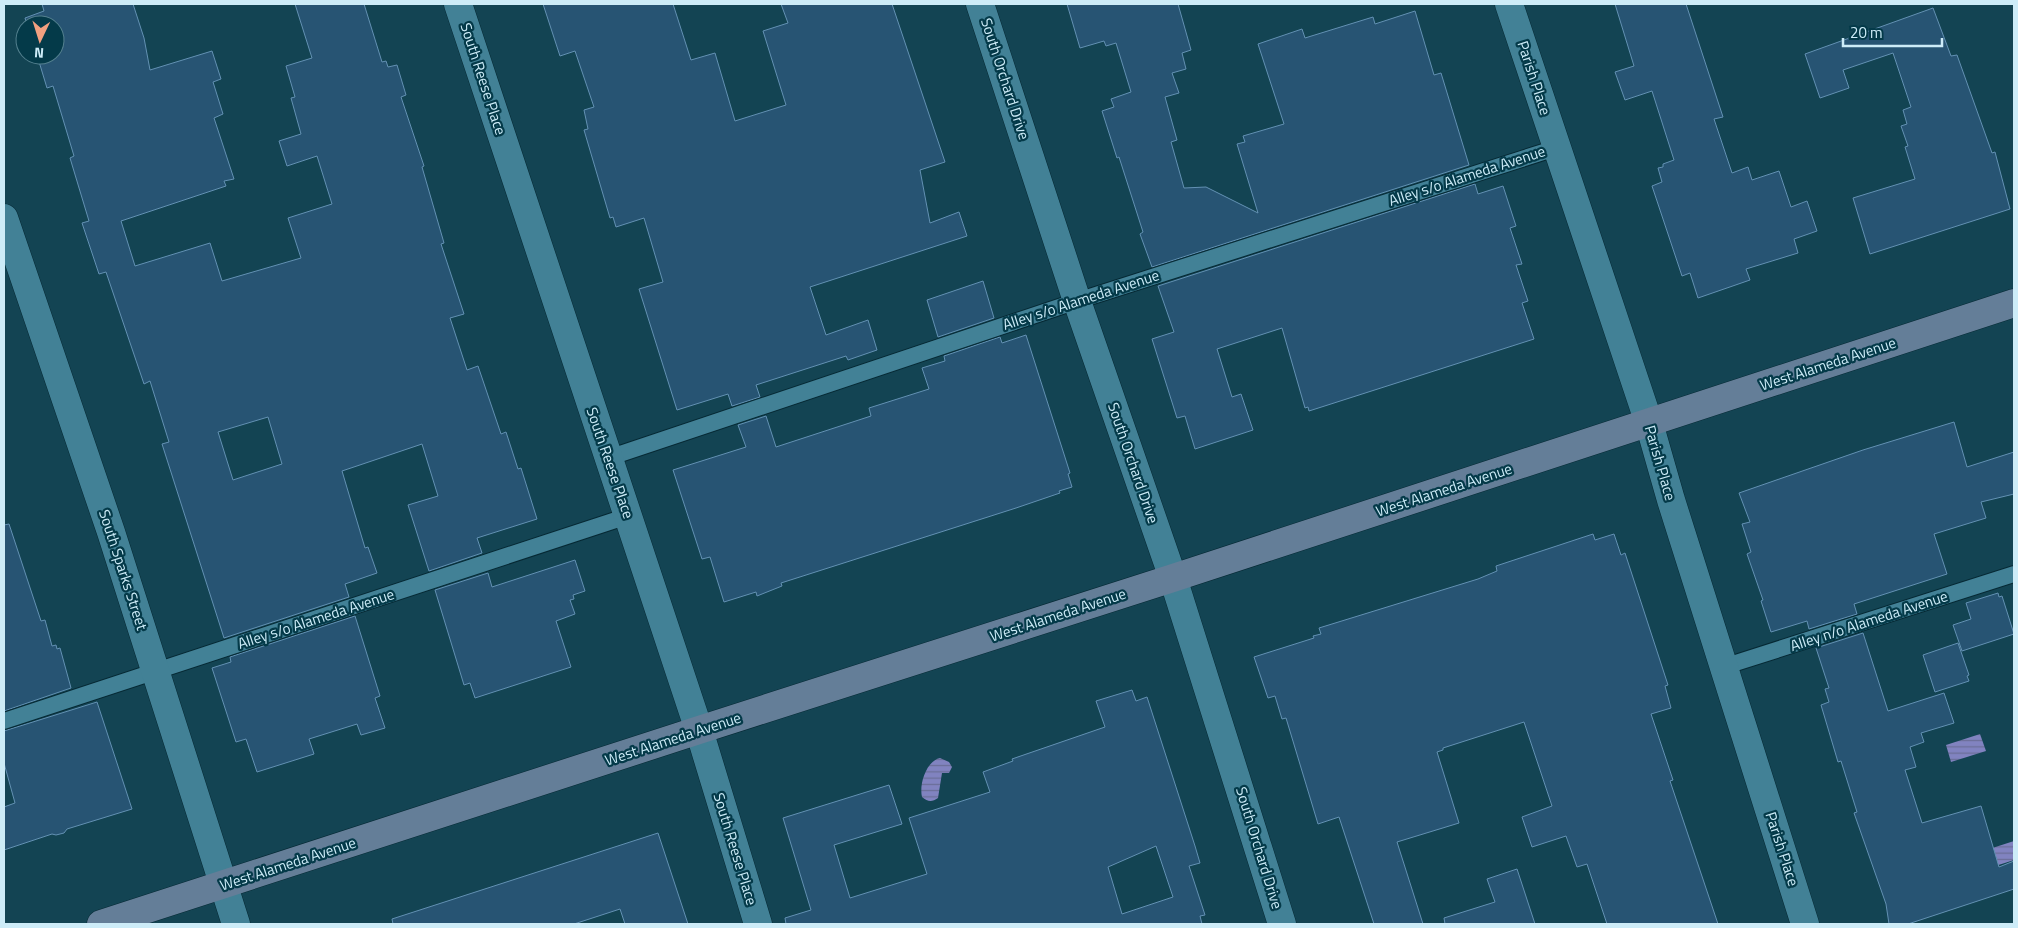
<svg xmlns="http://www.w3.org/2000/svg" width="2018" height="928" font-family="'Titillium Web',sans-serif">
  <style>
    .water { fill: url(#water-rules) }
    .building { fill: #275473; stroke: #6391b3; fill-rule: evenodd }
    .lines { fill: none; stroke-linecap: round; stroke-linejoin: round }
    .service-casing { stroke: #062934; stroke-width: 18 }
    .minor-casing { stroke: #062934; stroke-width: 29 }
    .secondary-casing { stroke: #062934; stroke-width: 29 }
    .service { stroke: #428196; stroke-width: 16 }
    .minor { stroke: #428196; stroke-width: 28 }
    .secondary { stroke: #647e98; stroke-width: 28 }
    .labels { text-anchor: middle; stroke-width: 4.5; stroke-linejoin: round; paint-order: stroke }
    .street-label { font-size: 15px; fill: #cdecf8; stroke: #043a49 }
  </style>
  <defs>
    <pattern id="water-rules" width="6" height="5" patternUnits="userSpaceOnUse" patternTransform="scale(1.25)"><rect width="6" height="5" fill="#8183c0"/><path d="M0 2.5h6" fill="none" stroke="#6a6e97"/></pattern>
  </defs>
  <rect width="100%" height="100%" fill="#134453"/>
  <g class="water">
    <polygon points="1980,734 1986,751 1951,762 1946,745"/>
    <path d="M940 758 949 762 952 767 949 773H942L938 798C932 802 928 802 922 797 919 785 926 761 940 758Z"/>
    <polygon points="2014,841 2014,860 1986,869 1980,852"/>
  </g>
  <g class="building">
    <path d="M42 4H133L144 38 150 70 212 51 221 79 213 82 223 114 214 118 234 179 224 181 226 186 121 221 135 266 210 243 222 281 301 258 288 218 332 204 317 156 287 166 279 141 301 134 291 98 295 97 286 66 312 58 295 4H364L382 62 386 61 388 67 397 65 406 95 401 97 424 166 422 167 444 243 441 244 464 314 450 318 467 370 478 366 501 434 506 432 518 469 521 468 537 519 477 538 482 553 429 571 408 505 438 496 422 444 342 471 365 548 368 547 377 573 345 584 349 597 224 638 162 444 169 442 150 381 144 384 106 272 99 274 82 223 89 221 70 158 74 156 53 86 47 88 37 55H55V25H27L25 18 44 11ZM268 417 282 464 233 480 218 432Z"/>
    <polygon points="543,4 673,4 691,60 715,53 735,121 786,105 763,31 788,23 781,4 892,4 945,162 920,170 930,223 959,212 967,236 810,287 826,335 868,320 877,350 848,360 846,356 756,385 760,397 732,406 728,394 677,410 639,289 663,282 644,218 616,227 613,217 610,218 584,130 588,129 584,110 594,107 575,51 560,56"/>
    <polygon points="1067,4 1178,4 1191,50 1182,53 1186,69 1172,73 1179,93 1165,97 1177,140 1171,142 1184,188 1206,187 1258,213 1237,144 1245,142 1243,136 1284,124 1258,44 1302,29 1305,38 1373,17 1375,24 1415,11 1434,75 1441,73 1469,165 1152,267 1140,234 1143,232 1119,157 1117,158 1102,111 1114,107 1111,99 1131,92 1116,43 1106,46 1104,41 1080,48"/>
    <polygon points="1615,4 1686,4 1723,117 1714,119 1732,173 1748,167 1752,180 1779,171 1791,207 1807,201 1817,231 1794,239 1798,253 1746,269 1750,280 1698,298 1690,273 1682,276 1652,186 1662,182 1658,168 1663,167 1663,164 1674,160 1652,91 1625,100 1615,72 1634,66"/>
    <polygon points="1933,8 1951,56 1957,55 1992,153 1995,152 2010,209 1870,254 1853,198 1915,179 1905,147 1908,146 1901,126 1907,124 1903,110 1911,107 1893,53 1843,70 1849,88 1820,98 1805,54"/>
    <polygon points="1475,184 1478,194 1503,186 1516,226 1510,228 1522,264 1516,265 1528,301 1522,303 1534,339 1309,411 1308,407 1305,408 1282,328 1217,349 1232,397 1241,394 1253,430 1195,449 1185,416 1177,418 1152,339 1174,332 1158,286"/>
    <polygon points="983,281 994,318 938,337 927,300"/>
    <polygon points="1026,335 1070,473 1068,474 1072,487 1059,491 1060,493 1016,508 781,583 782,586 757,596 756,592 724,602 710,557 702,559 673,470 746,447 738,425 766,416 776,447 871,416 869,408 929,389 922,368 945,361 944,356 1000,337 1002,343"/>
    <polygon points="1954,422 1967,467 2014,452 2014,494 1981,502 1986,518 1934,534 1947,574 1854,604 1857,614 1809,629 1807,621 1771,632 1761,601 1763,600 1747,554 1751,552 1742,524 1750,522 1739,493 1863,450"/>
    <polygon points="9,524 41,621 45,620 52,646 56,645 57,649 60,648 71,688 4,711 4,525"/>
    <polygon points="1593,534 1595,540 1614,534 1621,555 1625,553 1668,685 1665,686 1671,708 1651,714 1673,780 1670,781 1718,924 1607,924 1587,864 1577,867 1566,836 1532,847 1522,817 1552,806 1524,722 1443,748 1443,750 1437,752 1459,823 1397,842 1423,924 1374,924 1339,817 1318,824 1286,718 1282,719 1275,696 1268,698 1254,657 1314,638 1313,636 1321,634 1319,628 1478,579 1497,571 1496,566"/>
    <polygon points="575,560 585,591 573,595 574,599 570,600 575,614 556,621 571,667 475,698 470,683 464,685 435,590 488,573 492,587"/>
    <polygon points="1998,593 1999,597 2002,596 2014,634 1962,651 1953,625 1971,619 1966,603"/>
    <polygon points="355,616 380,696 375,698 385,728 361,735 357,724 309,739 314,754 257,772 246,739 236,742 212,668 231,662 230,657"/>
    <polygon points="1863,633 1888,711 1944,693 1954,723 1921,733 1924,742 1910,747 1916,767 1905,770 1922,823 1981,806 1999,867 2014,861 2014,889 1908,924 1889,924 1886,904 1854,813 1857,812 1841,761 1838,762 1821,705 1829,702 1825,689 1829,688 1816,648"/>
    <polygon points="1958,643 1969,675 1967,676 1969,681 1935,692 1923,655"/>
    <path d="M1132 690 1136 701 1147 697 1195 846 1200 863 1189 866 1205 915 1200 916 1202 924H786L785 918 811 910 783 818 889 785 902 824 834 845 850 898 927 874 909 818 990 792 983 772 1013 761 1012 759 1105 727 1096 701ZM1156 846 1173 897 1122 914 1108 867Z"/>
    <polygon points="97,702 132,809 67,829 64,833 56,835 52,834 4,850 4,807 15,803 4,763 4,731"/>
    <polygon points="658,833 688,924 625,924 620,909 574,924 393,924 392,919"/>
    <polygon points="1517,869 1535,924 1445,924 1444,918 1495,902 1487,879"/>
  </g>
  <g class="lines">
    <g class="service-casing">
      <g id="service">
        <polyline points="608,458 1077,301 1556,148"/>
        <polyline points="1723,667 2014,574"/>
        <polyline points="4,721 628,516"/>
      </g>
    </g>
    <g class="minor-casing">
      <g id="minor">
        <polyline points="458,4 699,730 758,924"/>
        <polyline points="980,4 1077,301 1173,578 1282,924"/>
        <polyline points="1509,4 1649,423 1671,500 1805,924"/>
        <polyline points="4,218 111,532 236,924"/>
      </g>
    </g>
    <g class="secondary-casing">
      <polyline id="secondary" points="101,924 699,730 1173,578 2014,303"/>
    </g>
    <use href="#service" class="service"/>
    <use href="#minor" class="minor"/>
    <use href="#secondary" class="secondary"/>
  </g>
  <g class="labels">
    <g class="street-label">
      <text transform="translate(1534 78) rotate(72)" y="5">Parish Place</text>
      <text transform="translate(483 79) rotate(72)" y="5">South Reese Place</text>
      <text transform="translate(1005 79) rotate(72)" y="5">South Orchard Drive</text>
      <text transform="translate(1467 176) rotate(-18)" y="5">Alley s/o Alameda Avenue</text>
      <text transform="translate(1081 300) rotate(-18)" y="5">Alley s/o Alameda Avenue</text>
      <text transform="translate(1828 364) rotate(-18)" y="5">West Alameda Avenue</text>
      <text transform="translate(610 463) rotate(71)" y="5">South Reese Place</text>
      <text transform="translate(1133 463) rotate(71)" y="5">South Orchard Drive</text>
      <text transform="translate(1660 463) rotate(74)" y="5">Parish Place</text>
      <text transform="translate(1444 490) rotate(-18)" y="5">West Alameda Avenue</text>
      <text transform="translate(123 570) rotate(72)" y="5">South Sparks Street</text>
      <text transform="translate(1058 615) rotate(-18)" y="5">West Alameda Avenue</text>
      <text transform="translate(316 619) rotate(-18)" y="5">Alley s/o Alameda Avenue</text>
      <text transform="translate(1869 621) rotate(-18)" y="5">Alley n/o Alameda Avenue</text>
      <text transform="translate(673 739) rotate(-18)" y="5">West Alameda Avenue</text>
      <text transform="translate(1259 848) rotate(73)" y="5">South Orchard Drive</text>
      <text transform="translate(735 849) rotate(73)" y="5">South Reese Place</text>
      <text transform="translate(1782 849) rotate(72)" y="5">Parish Place</text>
      <text transform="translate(288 864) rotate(-18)" y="5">West Alameda Avenue</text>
    </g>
  </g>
  <rect width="2018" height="928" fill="none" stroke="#cdecf8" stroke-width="10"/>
  <g transform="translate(40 40) rotate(184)"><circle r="24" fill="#043a49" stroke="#54818f"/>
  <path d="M0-4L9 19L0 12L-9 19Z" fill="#f2a080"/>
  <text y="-8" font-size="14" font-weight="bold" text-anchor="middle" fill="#cdecf8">N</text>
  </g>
  <path d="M1843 38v8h99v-8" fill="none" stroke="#cdecf8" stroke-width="2.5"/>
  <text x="1850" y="38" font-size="15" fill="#cdecf8" stroke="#043a49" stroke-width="4" paint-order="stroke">20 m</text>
</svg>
